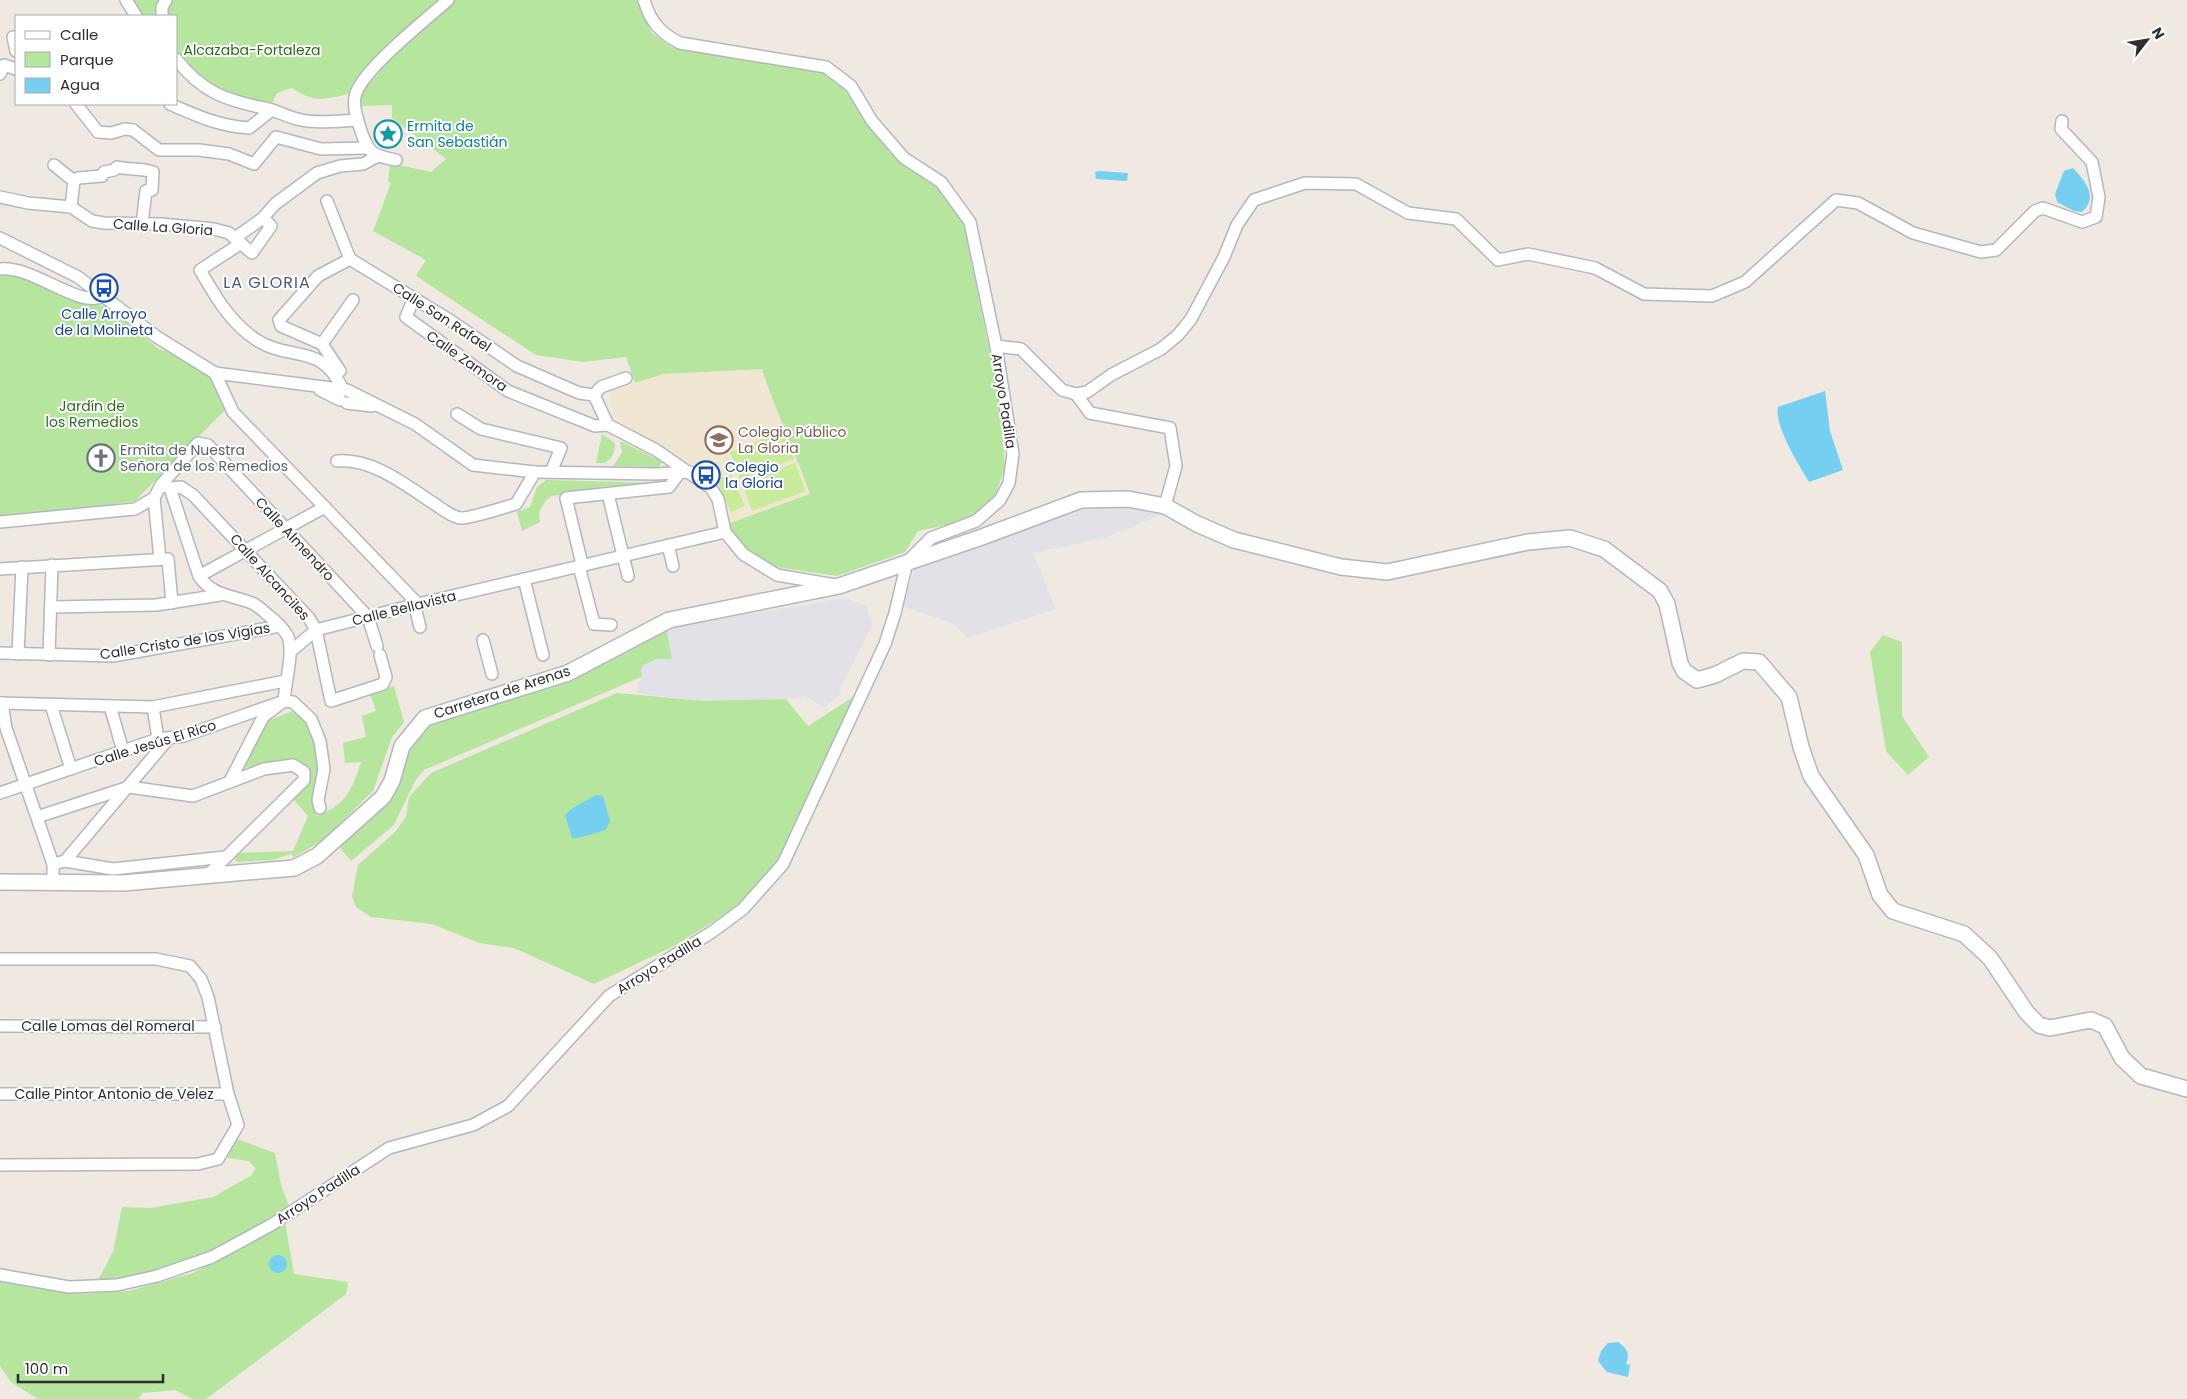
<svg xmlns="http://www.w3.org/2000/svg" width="2187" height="1399" font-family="Poppins,sans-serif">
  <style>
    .industrial { fill: #e3e1e8 }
    .education { fill: #f0e6d1 }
    .green { fill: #b6e59e }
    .pitch { fill: #c9ec9a }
    .water { fill: #75cff0 }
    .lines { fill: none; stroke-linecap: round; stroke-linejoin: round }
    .street-casing { stroke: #b4b7c1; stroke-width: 14 }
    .secondary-casing { stroke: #b4b7c1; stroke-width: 18 }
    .street { stroke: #fff; stroke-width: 11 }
    .secondary { stroke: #fff; stroke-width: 15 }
    .labels { text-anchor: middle; stroke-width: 4; stroke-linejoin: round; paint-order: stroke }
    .park-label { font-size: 14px; fill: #2c6e1b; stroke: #fff }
    .culture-label { font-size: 14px; fill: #0d838f; stroke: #fff; text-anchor: start }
    .street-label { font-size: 14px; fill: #2e2e2e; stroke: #fff }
    .transit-label { font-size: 14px; fill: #164399; stroke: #fff }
    .education-label { font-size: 14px; fill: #785e54; stroke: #fff; text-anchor: start }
    .worship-label { font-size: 14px; fill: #5b616d; stroke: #fff; text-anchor: start }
    .quarter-label { font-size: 16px; letter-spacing: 1px; fill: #4d5680; stroke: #fff }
  </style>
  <rect width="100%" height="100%" fill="#efe9e1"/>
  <g class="industrial">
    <polygon points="1082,503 1129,505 1165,513 1104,538 1033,553 1056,609 968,638 952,623 902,606 914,572 922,562 968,550"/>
    <polygon points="846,598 867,606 872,625 838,695 825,708 805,696 786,699 704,701 636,693 641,677 641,666 656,659 667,636 666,628"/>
  </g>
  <polygon class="education" points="762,369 776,410 786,429 810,495 730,523 723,497 705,471 623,425 614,417 608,392 663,374"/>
  <g class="green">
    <polygon points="131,0 161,0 158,16 142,16"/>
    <path d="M172 0H439L358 77 348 94C323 100 314 103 292 88L277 93 271 105 237 100 199 78 184 64 176 51V16H167L168 9Z"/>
    <path d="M454 0H637L651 32 671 47 690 51 781 62 824 73 841 85 889 152 940 187 964 225 1000 404 1005 468 996 493 983 510 956 523 918 531 905 552 837 576 777 567 749 553 732 534 730 523 810 494C795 452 776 412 762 369L663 374 635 383 626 357 583 362 536 355 416 276 426 260 373 231 391 183 388 181 390 163 431 172 446 159 392 118V105L361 106 360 95 402 46Z"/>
    <polygon points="0,274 16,275 85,304 106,306 112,310 159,349 180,356 214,379 227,408 135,501 56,513 0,517"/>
    <path d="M602 434 615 443C615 453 613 457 605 463H596Z"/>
    <polygon points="620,441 657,459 662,463 658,467 613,466 622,453"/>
    <path d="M546 480 662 483 551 496C543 503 537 511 540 522L522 531 517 512 530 507 537 487Z"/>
    <polygon points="665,621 672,659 656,659 642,666 641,677 424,770 415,781 394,825 351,861 334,840 383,797 425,718 568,673"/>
    <polygon points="1883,635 1902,642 1902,716 1929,757 1908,775 1886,751 1870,652"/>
    <path d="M394 686 404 722 392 737 373 791 323 840 294 857 291 854 273 860 237 862 235 859 239 853 293 851 308 816 293 799 309 774 306 766C287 755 264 762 244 768L241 764 266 722 292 711C316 726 320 759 316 786 314 799 310 804 317 816 346 804 351 792 361 762L345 763 343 743 366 737 362 716 376 711 370 694Z"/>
    <polygon points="617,693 704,701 786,699 808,726 858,694 781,855 763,878 732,910 674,946 594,984 514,948 479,943 432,924 371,917 356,907 352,896 358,865 395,832 406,817 409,797 431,773"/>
    <polygon points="237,1139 275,1153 281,1185 289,1206 212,1253 159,1272 96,1284 113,1252 122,1207 151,1208 213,1197 252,1175 255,1168 249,1161 227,1158"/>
    <polygon points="285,1222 294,1274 348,1282 346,1294 206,1399 193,1399 175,1390 143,1393 138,1399 38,1399 11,1382 0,1366 0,1282 81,1294 129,1291 193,1273"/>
  </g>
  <g class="pitch">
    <polygon points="783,431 794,459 740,479 730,452"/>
    <polygon points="795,463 806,491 752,511 742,483"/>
    <polygon points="731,474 745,506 731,512 717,480"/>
  </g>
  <g class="water">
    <path d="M2073 168C2085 181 2099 197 2082 212L2074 211 2057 202 2055 194 2064 171Z"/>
    <polygon points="1099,171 1128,173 1127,181 1096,179 1095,172"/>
    <path d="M1825 391 1830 431 1843 470 1809 482C1799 465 1774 426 1778 407Z"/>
    <polygon points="596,795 603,796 610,821 606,830 578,838 572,838 565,815 571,809"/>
    <circle cx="278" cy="1264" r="9"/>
    <path d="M1618 1342C1626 1348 1631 1353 1626 1364L1630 1365 1628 1377 1607 1372 1598 1361 1601 1351 1608 1343Z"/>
  </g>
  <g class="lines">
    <g class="street-casing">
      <g id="street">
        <polyline points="126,0 136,16"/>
        <polyline points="162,16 162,7 166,0"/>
        <polyline points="13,37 16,51"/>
        <path d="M176 59C202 92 225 100 264 108 275 110 286 116 297 119 316 124 338 121 358 120"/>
        <polyline points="0,74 4,65 16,69"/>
        <polyline points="76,104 98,132 111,133 125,129 133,130 159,150 199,150 229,154 254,164 276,137 321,149 366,148"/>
        <path d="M170 104C197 116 219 126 249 128L272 110"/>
        <path d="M396 160C370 155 368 152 360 128 357 118 353 108 355 97 359 72 427 19 448 0"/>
        <polyline points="54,165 74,181"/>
        <path d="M74 181 78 178 102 176 104 172 114 170 117 167C129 170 141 168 153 172L152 190 146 191 142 224"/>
        <polyline points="0,197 28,203 71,207"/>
        <polyline points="327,201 350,259 451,321 517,366 579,393 594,395"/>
        <polyline points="71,207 92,221 104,223 161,224 214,229 229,233 252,253 271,226 263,218"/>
        <polyline points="71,207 74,181"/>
        <polyline points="0,238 78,277 157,337 215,373 347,390 415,424 473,465 535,472 656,474 690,472"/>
        <polyline points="235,238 263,218 275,204 317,173 340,166 363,164 378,156"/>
        <path d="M240 244 200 270C215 296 230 322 255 339 291 363 321 341 343 390"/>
        <path d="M0 269C36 266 77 309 105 296"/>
        <polyline points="414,298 406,317 508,391 595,426 608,425"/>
        <polyline points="322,344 353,300"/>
        <polyline points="996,346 1021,349 1062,390 1076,394 1087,392 1111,375 1161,349 1178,335 1191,319 1224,257 1237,225 1254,200 1305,183 1356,184 1408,213 1456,219 1498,260 1528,254 1595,268 1644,294 1712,296 1745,282 1836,200 1858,203 1913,233 1981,252 1996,250 2035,211 2043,208 2082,222 2096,217 2099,197 2092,162 2061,129 2062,121"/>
        <polyline points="340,371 322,344 281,326 279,320 318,276 350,259"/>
        <polyline points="215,373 233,412 418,604 416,611 420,627"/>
        <polyline points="320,390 340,400"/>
        <polyline points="1076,394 1090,413 1170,428 1176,466 1165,506"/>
        <polyline points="594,395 608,425 656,450 711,488 718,499 725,532 743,554 777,575 835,585"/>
        <polyline points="594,395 601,387 626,378"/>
        <polyline points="347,403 372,406"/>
        <polyline points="457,414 481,429 561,448 551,472"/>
        <path d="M337 461C371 458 403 483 430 501 440 507 449 516 460 518 469 519 505 507 516 504L535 472"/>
        <path d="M161 485 170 488 199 576C212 596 232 595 252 603 259 606 266 614 273 619 278 624 285 630 288 637 294 652 285 684 284 701L263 717 230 781"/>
        <polyline points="170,488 181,487 193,495 309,618 316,630 331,701 383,684 386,677 380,655"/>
        <polyline points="608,494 628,576"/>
        <polyline points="154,498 160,559"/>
        <polyline points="0,522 135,509 154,498 161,485 198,443 208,445 368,617 377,646"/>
        <polyline points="668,545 673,566"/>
        <polyline points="0,569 168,559 172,603"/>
        <polyline points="199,576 325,507"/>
        <polyline points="524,579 543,655"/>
        <polyline points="51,607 156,605 220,595"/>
        <polyline points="611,625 594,624 580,570 582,564 566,498 669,487 680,472"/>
        <polyline points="483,640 492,674"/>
        <polyline points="290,652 316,630 418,604 725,532"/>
        <polyline points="0,653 113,656 280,626"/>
        <polyline points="18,654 22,567"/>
        <polyline points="49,655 52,565"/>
        <polyline points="0,703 153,707 285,681"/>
        <polyline points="2,703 6,728 53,864"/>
        <polyline points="51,705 71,769"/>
        <polyline points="110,706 123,751"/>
        <polyline points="153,707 158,739"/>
        <polyline points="0,793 158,739 184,736 284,701 293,702 311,719 320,741 324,769 318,800 320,808"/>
        <polyline points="37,817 129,787 193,796 264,769 293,765 304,772 304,780 209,874"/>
        <polyline points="65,861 169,738"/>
        <polyline points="53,883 53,864 65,861 113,869 225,857"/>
        <polyline points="0,959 156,959 190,966 201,979 208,997 228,1094 238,1125 218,1159 198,1164 0,1165"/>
        <polyline points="0,1026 215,1027"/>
        <polyline points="0,1094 228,1094"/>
        <path d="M0 1275 69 1287 117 1285 157 1276 212 1257 271 1225 389 1148 473 1125 508 1106 609 996 712 932 743 909 783 864 885 644 895 613 907 562 931 538 976 521 1000 500 1009 483 1013 454 996 346 970 222 941 182 904 158 872 121 851 86 826 67 680 43C660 33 650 21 644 0"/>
      </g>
    </g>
    <g class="secondary-casing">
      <polyline id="secondary" points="0,882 123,883 294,868 317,856 383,797 392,781 402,746 425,718 568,673 669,620 839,586 982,537 1081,500 1128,499 1165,506 1197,524 1234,540 1341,567 1387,572 1528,542 1570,538 1604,549 1660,591 1667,604 1680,663 1684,671 1697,680 1715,675 1743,661 1759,662 1789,697 1801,747 1811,776 1866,855 1880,895 1893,911 1964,934 1990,958 2027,1013 2039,1025 2050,1028 2091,1020 2105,1026 2122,1058 2141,1076 2187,1089"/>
    </g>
    <use href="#street" class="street"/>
    <use href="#secondary" class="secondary"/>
  </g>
  <defs>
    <g id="sight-ring" transform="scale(1.4375)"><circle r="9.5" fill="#fff" stroke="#0f9aa8" stroke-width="1.5"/><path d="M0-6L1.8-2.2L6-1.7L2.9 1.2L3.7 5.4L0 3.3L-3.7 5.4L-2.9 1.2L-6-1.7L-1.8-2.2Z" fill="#0f9aa8"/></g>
    <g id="bus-ring" transform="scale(1.4375)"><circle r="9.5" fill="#fff" stroke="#1a4fb4" stroke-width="1.5"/><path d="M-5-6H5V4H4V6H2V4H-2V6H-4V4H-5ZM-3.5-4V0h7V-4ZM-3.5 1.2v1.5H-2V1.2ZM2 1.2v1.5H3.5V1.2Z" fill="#1a4fb4"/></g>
    <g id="school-ring" transform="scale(1.4375)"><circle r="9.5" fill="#fff" stroke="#8d6e63" stroke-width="1.5"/><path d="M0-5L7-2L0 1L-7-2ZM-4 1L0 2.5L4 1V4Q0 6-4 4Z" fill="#8d6e63"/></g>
    <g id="church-ring" transform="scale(1.4375)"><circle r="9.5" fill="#fff" stroke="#6b7280" stroke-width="1.5"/><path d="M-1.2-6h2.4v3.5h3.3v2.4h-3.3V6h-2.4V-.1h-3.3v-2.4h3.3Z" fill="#6b7280"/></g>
  </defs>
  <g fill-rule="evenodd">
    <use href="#sight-ring" x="388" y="134"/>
    <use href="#bus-ring" x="104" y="288"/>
    <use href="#school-ring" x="719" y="440"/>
    <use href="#church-ring" x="101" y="458"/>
    <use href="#bus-ring" x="706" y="475"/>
  </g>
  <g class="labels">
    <g class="park-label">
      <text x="252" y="55">Alcazaba-Fortaleza</text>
      <text x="92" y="411">Jardín de<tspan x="92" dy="16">los Remedios</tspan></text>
    </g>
    <g class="culture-label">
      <text x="407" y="131">Ermita de<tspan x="407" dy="16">San Sebastián</tspan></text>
    </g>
    <g class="street-label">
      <text transform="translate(163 227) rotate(4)" y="5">Calle La Gloria</text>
      <text transform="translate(442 317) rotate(33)" y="5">Calle San Rafael</text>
      <text transform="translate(467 361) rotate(35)" y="5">Calle Zamora</text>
      <text transform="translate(1004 401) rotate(81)" y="5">Arroyo Padilla</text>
      <text transform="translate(295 539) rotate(47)" y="5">Calle Almendro</text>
      <text transform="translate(270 577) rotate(48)" y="5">Calle Alcanciles</text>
      <text transform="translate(404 608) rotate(-14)" y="5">Calle Bellavista</text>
      <text transform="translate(185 641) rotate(-9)" y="5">Calle Cristo de los Vigías</text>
      <text transform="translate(502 692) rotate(-18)" y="5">Carretera de Arenas</text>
      <text transform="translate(155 743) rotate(-17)" y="5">Calle Jesús El Rico</text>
      <text transform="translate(659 965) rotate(-32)" y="5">Arroyo Padilla</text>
      <text x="108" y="1031">Calle Lomas del Romeral</text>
      <text x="114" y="1099">Calle Pintor Antonio de Velez</text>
      <text transform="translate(318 1194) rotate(-33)" y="5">Arroyo Padilla</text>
    </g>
    <g class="transit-label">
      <text x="104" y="319">Calle Arroyo<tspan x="104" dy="16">de la Molineta</tspan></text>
      <text x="725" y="472" text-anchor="start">Colegio<tspan x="725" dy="16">la Gloria</tspan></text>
    </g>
    <g class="education-label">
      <text x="738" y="437">Colegio Público<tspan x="738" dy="16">La Gloria</tspan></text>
    </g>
    <g class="worship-label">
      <text x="120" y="455">Ermita de Nuestra<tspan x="120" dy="16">Señora de los Remedios</tspan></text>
    </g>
    <g class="quarter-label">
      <text x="267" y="288">LA GLORIA</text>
    </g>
  </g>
  <rect x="15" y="15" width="162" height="90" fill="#ffffff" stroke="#ababab"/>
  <rect x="25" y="31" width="25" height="8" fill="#ffffff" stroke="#ababab"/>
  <text x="60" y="40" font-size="15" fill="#2e2e2e">Calle</text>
  <rect x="25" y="52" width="25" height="15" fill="#b6e59e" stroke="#ababab"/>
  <text x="60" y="65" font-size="15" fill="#2e2e2e">Parque</text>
  <rect x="25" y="78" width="25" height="15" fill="#75cff0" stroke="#ababab"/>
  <text x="60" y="90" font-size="15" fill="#2e2e2e">Agua</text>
  <g transform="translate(2147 40) rotate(59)" stroke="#ffffff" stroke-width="4" paint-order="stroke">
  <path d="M0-4L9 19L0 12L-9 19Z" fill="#2e2e2e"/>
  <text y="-8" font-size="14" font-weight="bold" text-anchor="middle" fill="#2e2e2e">N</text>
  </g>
  <path d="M18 1374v8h145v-8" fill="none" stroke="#2e2e2e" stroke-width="2.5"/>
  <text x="25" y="1374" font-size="15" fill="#2e2e2e" stroke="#ffffff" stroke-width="4" paint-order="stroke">100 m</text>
</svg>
